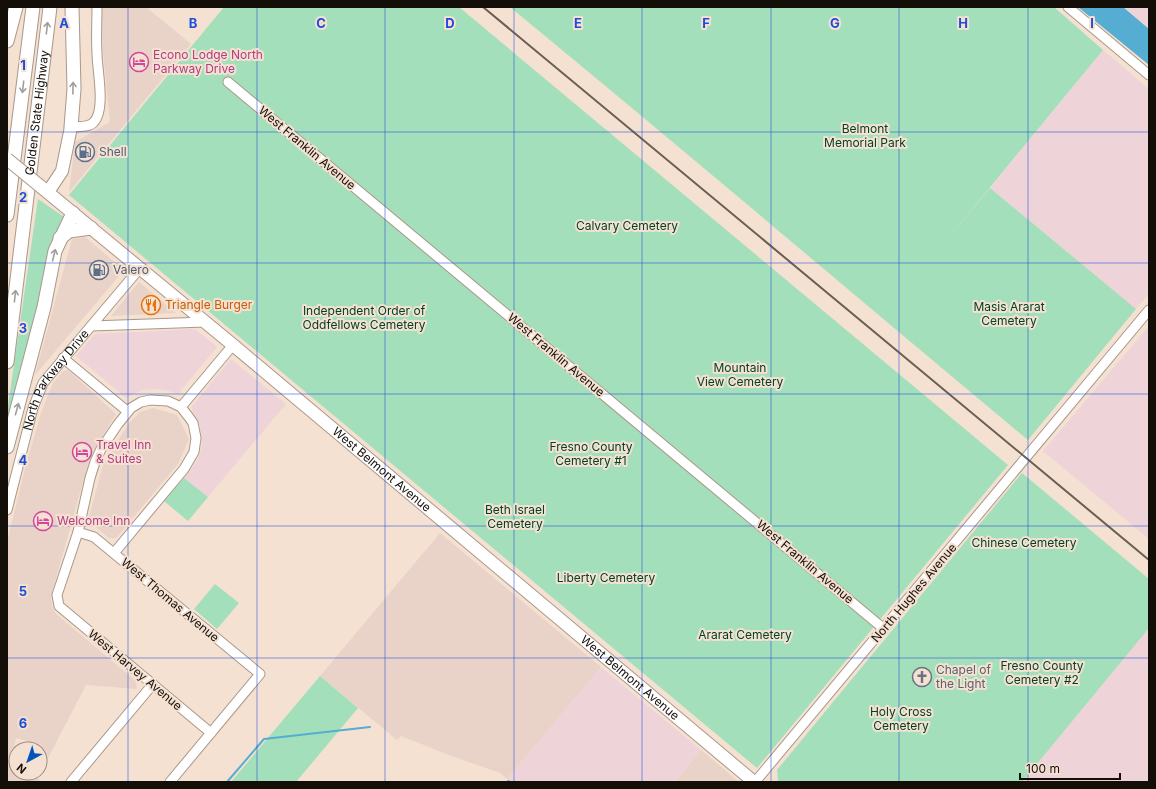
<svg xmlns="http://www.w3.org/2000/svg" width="1156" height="789" font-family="Inter,sans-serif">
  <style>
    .commercial { fill: #e9d2c7 }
    .industrial { fill: #eed3d9 }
    .green { fill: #a3dfbb }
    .water { fill: #55add2 }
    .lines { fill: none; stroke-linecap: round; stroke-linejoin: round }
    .stream { stroke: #55add2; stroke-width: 2 }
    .minor-casing { stroke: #aa9888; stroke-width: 11 }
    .major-casing { stroke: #aa9888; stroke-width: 14 }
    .highway-casing { stroke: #aa9888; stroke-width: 15 }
    .minor { stroke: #fff; stroke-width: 9 }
    .major { stroke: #fff; stroke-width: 12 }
    .highway { stroke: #fff; stroke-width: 13 }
    .rail { stroke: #695e54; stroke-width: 2 }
    .major-bridge-casing { stroke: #aa9888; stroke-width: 14; stroke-linecap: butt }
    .major-bridge { stroke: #fff; stroke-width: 12 }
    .oneway { stroke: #a19f9d }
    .grid { fill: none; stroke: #1d4ed8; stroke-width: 1; stroke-opacity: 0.55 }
    .labels { text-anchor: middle; stroke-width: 4; stroke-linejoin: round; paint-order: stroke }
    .hotel-label { font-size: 12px; fill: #b23c85; stroke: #f5e1d1; text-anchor: start }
    .street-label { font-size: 12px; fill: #140e09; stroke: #f5e1d1 }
    .park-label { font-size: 12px; fill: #004126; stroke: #f5e1d1 }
    .service-label { font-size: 12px; fill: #4e5e75; stroke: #f5e1d1; text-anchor: start }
    .food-label { font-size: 12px; fill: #c56008; stroke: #f5e1d1; text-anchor: start }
    .worship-label { font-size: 12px; fill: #5b616d; stroke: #f5e1d1; text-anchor: start }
    .grid-label { font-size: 13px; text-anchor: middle; font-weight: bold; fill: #1d4ed8; stroke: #f5e1d1; stroke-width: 4; stroke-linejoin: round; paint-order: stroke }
  </style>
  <rect width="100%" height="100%" fill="#f5e1d1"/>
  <g class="commercial">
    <polygon points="102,7 146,7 191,44 69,192 75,142 110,122 103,52"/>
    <polygon points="85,237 124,270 35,375 72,239"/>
    <polygon points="139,282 152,293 176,313 111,316"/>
    <polygon points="68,370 116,414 90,457 51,596 52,606 56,614 136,681 137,689 86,685 45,764 40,760 39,749 41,745 16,738 14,748 16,757 16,773 31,773 42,782 7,782 7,542 27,461 41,413 53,383 63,371"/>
    <polygon points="153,408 177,415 189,439 178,464 116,538 109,538 91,523 89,517 103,465 129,423 140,412"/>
    <polygon points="440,533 601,667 507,779 500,773 449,755 401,736 397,740 320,676"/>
    <polygon points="701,750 739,782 675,782"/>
  </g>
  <g class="industrial">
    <polygon points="1123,7 1149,7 1149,29 1131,13"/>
    <polygon points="1103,50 1149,89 1149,293 1136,309 990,188"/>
    <polygon points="1149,326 1149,539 1043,451"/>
    <polygon points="195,329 217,347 178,394 166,390 154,389 142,390 126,398 76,356 95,334"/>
    <polygon points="231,359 286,404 208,497 184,478 194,465 199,456 202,444 200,427 192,410 192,406"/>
    <polygon points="1149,628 1149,782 1022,782 1043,756"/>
    <polygon points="601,667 701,750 675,782 511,782 507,779"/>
  </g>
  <g class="green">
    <polygon points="224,7 459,7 1008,465 757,768 69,195"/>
    <path d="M510 7H1054L1103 50 941 247 990 188 1136 309 1028 440C855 296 684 150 510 7Z"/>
    <polygon points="38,199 67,219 7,430 7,413"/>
    <polygon points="1022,473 1149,579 1149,628 1022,782 778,782 777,770"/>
    <polygon points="184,478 208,497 188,521 164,501"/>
    <polygon points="215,584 239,603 217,629 194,609"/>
    <polygon points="320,676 358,708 296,782 231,782"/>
  </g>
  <polygon class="water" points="1078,7 1123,7 1149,29 1149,65"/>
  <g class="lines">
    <g class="stream">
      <polyline points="508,781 510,782"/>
      <polyline points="227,782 264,739 370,727"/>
    </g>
    <g class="minor-casing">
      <g id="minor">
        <polyline points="1068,7 1149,75"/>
        <polyline points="228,82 884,629"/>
        <path d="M71 127C78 126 89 128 94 122 106 109 97 70 97 53 96 38 97 22 97 7"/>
        <polyline points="91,326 206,322"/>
        <polyline points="63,358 127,411"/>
        <polyline points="181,407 233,345"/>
        <path id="s1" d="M7 510 33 408 43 383 140 268"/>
        <polyline points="78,532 94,537 260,674 170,782"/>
        <polyline points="114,553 184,469 194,452 196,438 193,423 188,416 181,407 168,401 150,400 141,402 131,408 118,424 101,449 95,462 90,478 78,532 57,595 59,606 211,733"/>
        <polyline points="71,782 153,684"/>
        <polyline points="755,782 1149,310"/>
      </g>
    </g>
    <g class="major-casing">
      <g id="major">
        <path id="s2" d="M40 186 233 345 754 782"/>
        <polyline points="48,192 62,171 71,127"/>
      </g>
    </g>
    <g class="highway-casing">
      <g id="highway">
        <polyline points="7,41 16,7"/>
        <polyline points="71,127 74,89 72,7"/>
        <polyline points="7,215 33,7"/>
        <polyline points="60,238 69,231 91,228"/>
        <path id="s3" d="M7 362 50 7"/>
        <polyline points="7,447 44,307 55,251 73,213"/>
      </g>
    </g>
    <use href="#minor" class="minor"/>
    <use href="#major" class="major"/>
    <use href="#highway" class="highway"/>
    <polyline class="rail" points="483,7 1149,560"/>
    <g class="major-bridge-casing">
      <polyline id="major-bridge" points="7,159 40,186"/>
    </g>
    <use href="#major-bridge" class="major-bridge"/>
  </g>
  <defs><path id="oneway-shaft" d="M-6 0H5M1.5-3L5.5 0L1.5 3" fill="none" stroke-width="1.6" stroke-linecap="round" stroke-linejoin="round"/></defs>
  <g class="oneway">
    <use href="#oneway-shaft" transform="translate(47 28) rotate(-83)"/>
    <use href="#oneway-shaft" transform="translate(23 87) rotate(97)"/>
    <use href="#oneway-shaft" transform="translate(73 88) rotate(-89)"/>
    <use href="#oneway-shaft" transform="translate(54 255) rotate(-76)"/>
    <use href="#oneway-shaft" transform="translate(15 296) rotate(-84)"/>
    <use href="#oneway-shaft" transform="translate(17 409) rotate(-75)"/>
  </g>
  <path class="grid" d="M128 7V782M257 7V782M385 7V782M514 7V782M642 7V782M771 7V782M899 7V782M1028 7V782M7 132H1149M7 263H1149M7 394H1149M7 526H1149M7 658H1149"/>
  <defs>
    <g id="hotel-ring" transform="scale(1)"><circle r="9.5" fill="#f5e1d1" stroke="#d1479c" stroke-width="1.5"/><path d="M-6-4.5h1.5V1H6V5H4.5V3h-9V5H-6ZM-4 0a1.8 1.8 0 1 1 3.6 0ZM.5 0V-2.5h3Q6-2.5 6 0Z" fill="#d1479c"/></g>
    <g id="fuel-ring" transform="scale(1)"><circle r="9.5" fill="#f5e1d1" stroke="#5c6f8a" stroke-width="1.5"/><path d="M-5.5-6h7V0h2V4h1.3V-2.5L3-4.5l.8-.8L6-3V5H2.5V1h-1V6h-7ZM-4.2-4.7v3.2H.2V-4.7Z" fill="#5c6f8a"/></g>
    <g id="restaurant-ring" transform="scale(1)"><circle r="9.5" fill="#f5e1d1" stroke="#e8710a" stroke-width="1.5"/><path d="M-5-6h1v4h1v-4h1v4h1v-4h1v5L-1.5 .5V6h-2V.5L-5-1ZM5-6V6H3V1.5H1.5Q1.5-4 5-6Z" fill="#e8710a"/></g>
    <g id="church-ring" transform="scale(1)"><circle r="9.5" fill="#f5e1d1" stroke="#6b7280" stroke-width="1.5"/><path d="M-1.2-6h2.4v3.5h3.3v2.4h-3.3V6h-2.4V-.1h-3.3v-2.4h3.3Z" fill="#6b7280"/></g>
  </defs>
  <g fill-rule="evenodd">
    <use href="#hotel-ring" x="139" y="62"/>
    <use href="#fuel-ring" x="85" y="152"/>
    <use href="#fuel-ring" x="99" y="270"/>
    <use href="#restaurant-ring" x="151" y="305"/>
    <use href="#hotel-ring" x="82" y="452"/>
    <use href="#hotel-ring" x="43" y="521"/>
    <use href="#church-ring" x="922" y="677"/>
  </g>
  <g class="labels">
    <g class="hotel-label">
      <text x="153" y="59">Econo Lodge North<tspan x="153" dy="14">Parkway Drive</tspan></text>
      <text x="96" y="449">Travel Inn<tspan x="96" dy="14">&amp; Suites</tspan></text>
      <text x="57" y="525">Welcome Inn</text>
    </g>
    <g class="street-label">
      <text dy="4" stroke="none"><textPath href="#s3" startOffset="251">Golden State Highway</textPath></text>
      <text transform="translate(307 148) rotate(40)" y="4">West Franklin Avenue</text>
      <text transform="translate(556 355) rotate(40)" y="4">West Franklin Avenue</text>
      <text dy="4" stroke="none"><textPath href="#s1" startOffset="141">North Parkway Drive</textPath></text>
      <text dy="4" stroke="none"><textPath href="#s2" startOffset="444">West Belmont Avenue</textPath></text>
      <text transform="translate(805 562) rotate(40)" y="4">West Franklin Avenue</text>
      <text transform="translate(914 593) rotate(-50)" y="4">North Hughes Avenue</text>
      <text transform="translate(170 600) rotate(40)" y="4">West Thomas Avenue</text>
      <text transform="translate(135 670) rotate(40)" y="4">West Harvey Avenue</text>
      <text dy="4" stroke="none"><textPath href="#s2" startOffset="768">West Belmont Avenue</textPath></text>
    </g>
    <g class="park-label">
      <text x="865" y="133">Belmont<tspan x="865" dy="14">Memorial Park</tspan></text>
      <text x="627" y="230">Calvary Cemetery</text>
      <text x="1009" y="311">Masis Ararat<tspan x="1009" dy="14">Cemetery</tspan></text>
      <text x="364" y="315">Independent Order of<tspan x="364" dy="14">Oddfellows Cemetery</tspan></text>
      <text x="740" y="372">Mountain<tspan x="740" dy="14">View Cemetery</tspan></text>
      <text x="591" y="451">Fresno County<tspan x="591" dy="14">Cemetery #1</tspan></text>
      <text x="515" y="514">Beth Israel<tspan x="515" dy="14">Cemetery</tspan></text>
      <text x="1024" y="547">Chinese Cemetery</text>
      <text x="606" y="582">Liberty Cemetery</text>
      <text x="745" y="639">Ararat Cemetery</text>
      <text x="1042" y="670">Fresno County<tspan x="1042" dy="14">Cemetery #2</tspan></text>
      <text x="901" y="716">Holy Cross<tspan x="901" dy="14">Cemetery</tspan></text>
    </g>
    <g class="service-label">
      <text x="99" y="156">Shell</text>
      <text x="113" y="274">Valero</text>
    </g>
    <g class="food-label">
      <text x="165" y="309">Triangle Burger</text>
    </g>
    <g class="worship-label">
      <text x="936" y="674">Chapel of<tspan x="936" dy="14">the Light</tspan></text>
    </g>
  </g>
  <g class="grid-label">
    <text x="64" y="28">A</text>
    <text x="193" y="28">B</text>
    <text x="321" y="28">C</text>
    <text x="450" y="28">D</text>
    <text x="578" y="28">E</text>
    <text x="706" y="28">F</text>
    <text x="835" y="28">G</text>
    <text x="963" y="28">H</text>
    <text x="1092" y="28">I</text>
    <text x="23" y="70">1</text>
    <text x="23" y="202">2</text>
    <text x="23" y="333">3</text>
    <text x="23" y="465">4</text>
    <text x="23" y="596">5</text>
    <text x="23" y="728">6</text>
  </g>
  <rect width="1156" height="789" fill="none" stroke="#140e09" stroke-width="16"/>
  <g transform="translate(28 761) rotate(220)"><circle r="19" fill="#f5e1d1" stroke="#9b8d81"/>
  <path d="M0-3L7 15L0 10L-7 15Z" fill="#0353bd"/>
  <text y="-6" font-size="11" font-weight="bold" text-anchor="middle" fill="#140e09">N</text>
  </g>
  <path d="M1020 773v6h100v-6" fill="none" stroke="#140e09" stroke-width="2"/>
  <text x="1026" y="773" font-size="12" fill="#140e09" stroke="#f5e1d1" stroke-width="3" paint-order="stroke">100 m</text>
</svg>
